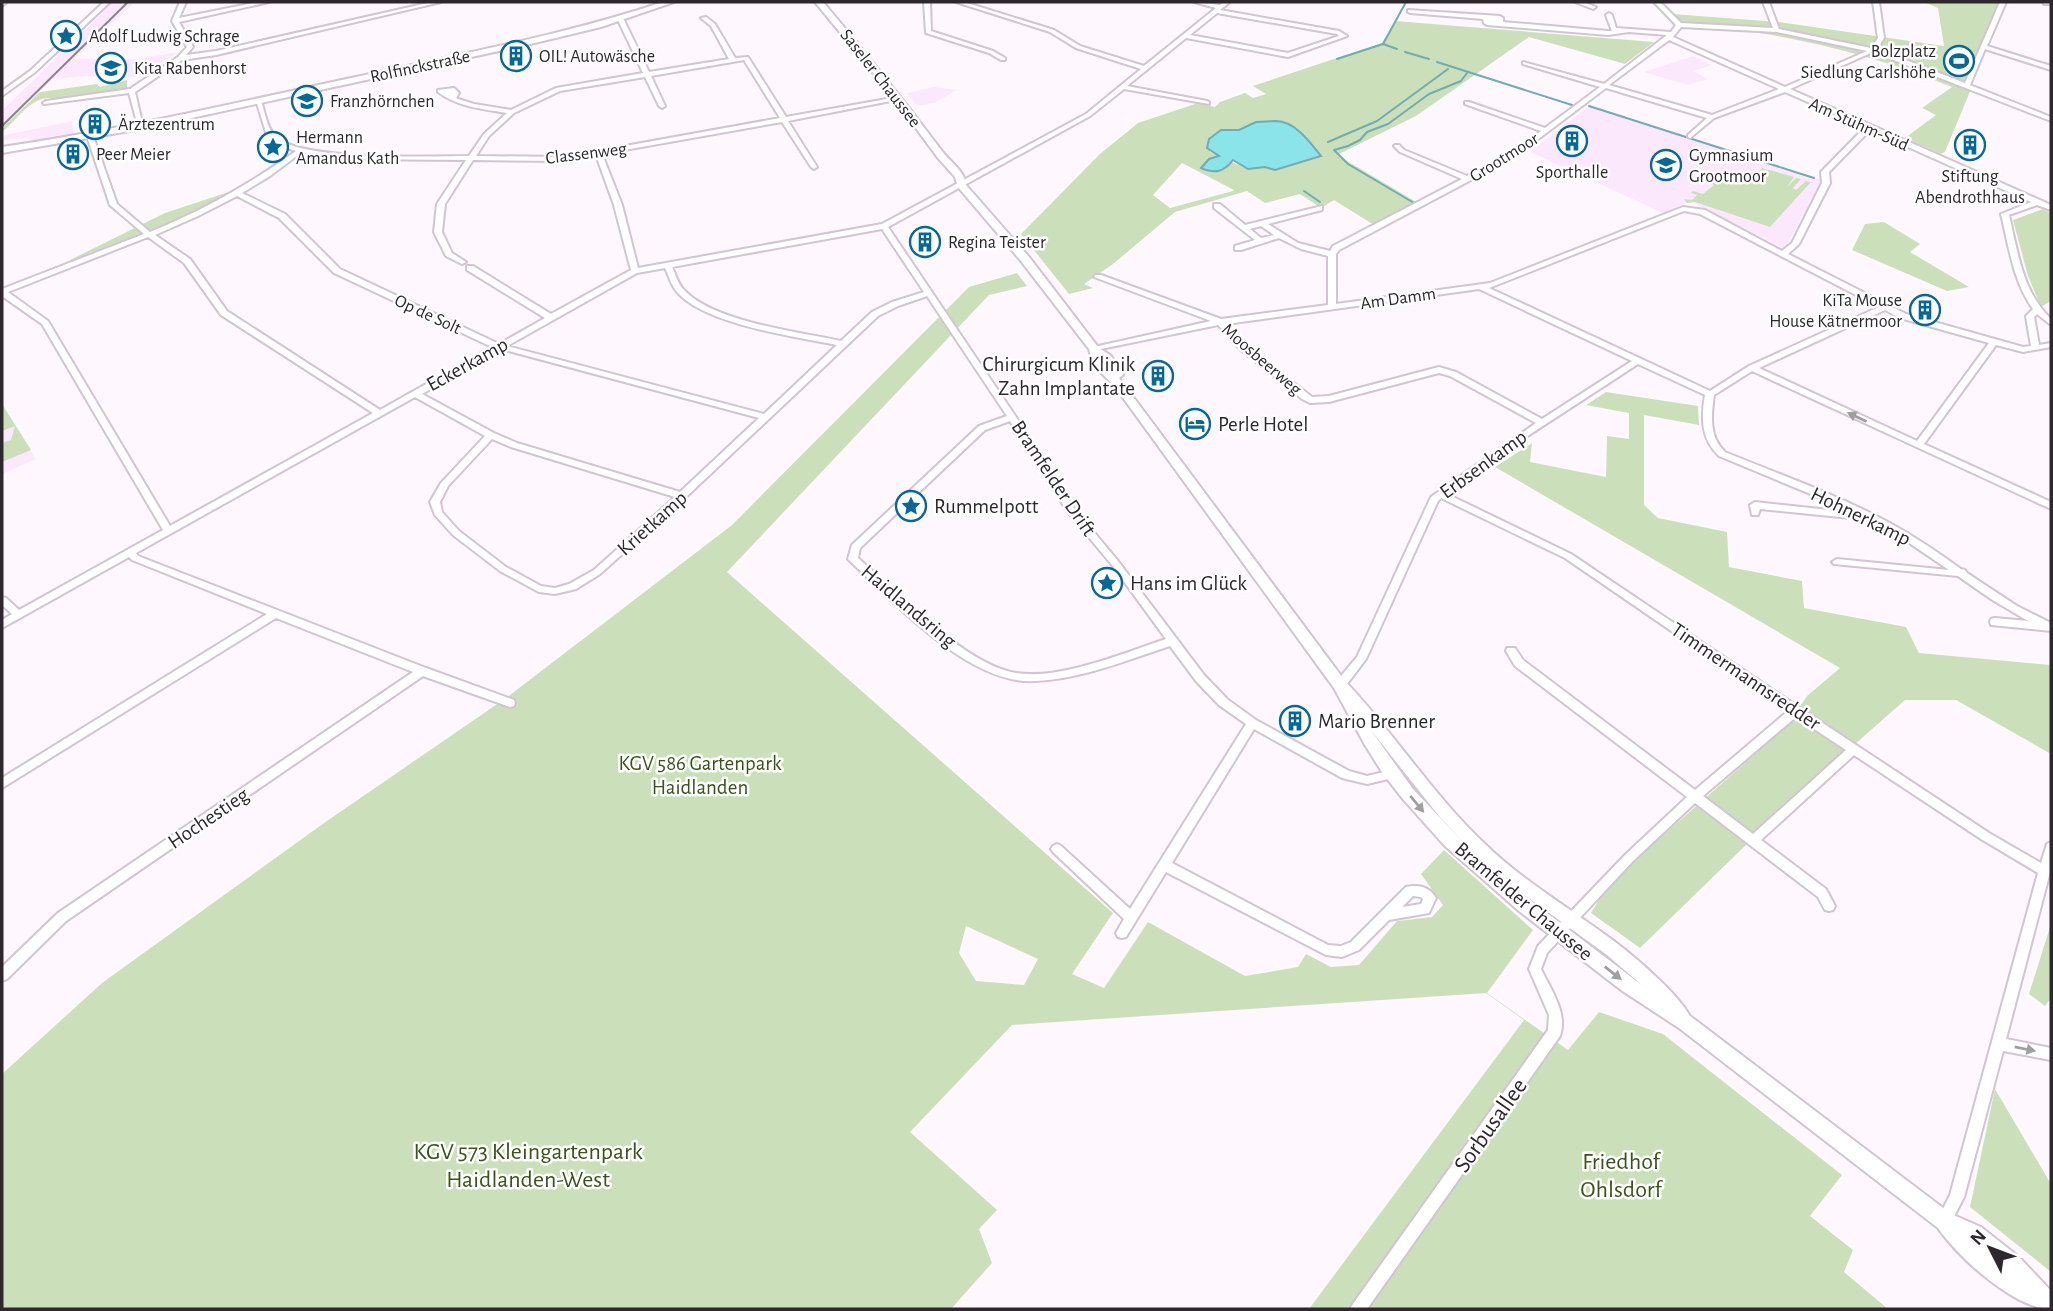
<svg xmlns="http://www.w3.org/2000/svg" width="2053" height="1311" font-family="'Alegreya Sans',sans-serif">
  <style>
    .built { fill: #fce8fd }
    .green { fill: #cbe0ba; fill-rule: evenodd }
    .water { fill: #8ce4eb; stroke: #70acb2; stroke-width: 2 }
    .lines { fill: none; stroke-linecap: round; stroke-linejoin: round }
    .stream { stroke: #70acb2; stroke-width: 2 }
    .minor-casing { stroke: #d2c4d3; stroke-width: 4 }
    .major-casing { stroke: #d2c4d3; stroke-width: 4 }
    .minor { fill: #fff; fill-rule: evenodd }
    .major { fill: #fff; fill-rule: evenodd }
    .tram { stroke: #8b858b; stroke-width: 2 }
    .oneway { fill: #a19ea1 }
    .labels { text-anchor: middle; stroke-width: 5; stroke-linejoin: round; paint-order: stroke }
    .far-poi-label { font-size: 18px; fill: #2e282e; stroke: #fff; text-anchor: start }
    .far-street-label { font-size: 18px; fill: #2e282e; stroke: #fff }
    .street-label { font-size: 21px; fill: #2e282e; stroke: #fff }
    .poi-label { font-size: 21px; fill: #2e282e; stroke: #fff; text-anchor: start }
    .park-label { font-size: 21px; fill: #385419; stroke: #fff }
    .near-street-label { font-size: 24px; fill: #2e282e; stroke: #fff }
    .near-park-label { font-size: 24px; fill: #385419; stroke: #fff }
  </style>
  <rect width="100%" height="100%" fill="#fef8fe"/>
  <g class="built">
    <polygon points="113,2 135,2 74,59 138,59 178,52 145,75 101,82 101,75 53,79 2,128 2,111"/>
    <polygon points="1693,56 1712,65 1693,71 1708,79 1688,85 1644,72"/>
    <polygon points="934,87 957,90 934,103 917,106 907,93"/>
    <polygon points="1589,106 1822,180 1785,249 1690,201 1663,213 1530,152"/>
    <polygon points="72,121 73,134 39,141 27,138 2,140 5,135"/>
    <polygon points="2,404 36,459 2,474"/>
  </g>
  <g class="green">
    <path d="M1924 2H1999L1962 85 1971 89 1945 152 1941 154 1905 138 1936 115 1922 108 1952 87C1862 50 1776 32 1681 23L1672 14 1779 22 1944 46 1938 8Z"/>
    <path d="M1395 21 1654 42 1625 64 1529 37 1416 116 1337 155 1418 203 1374 225 1334 200 1321 208 1300 194 1265 203 1247 191 1175 212 1113 264 1084 284 1093 288 1069 294 1021 234 1100 154 1138 123 1198 103 1215 107 1220 102 1245 93 1253 98 1266 94 1253 86 1382 43ZM1276 121 1301 133 1321 156 1275 170 1265 167 1248 169 1210 152 1221 130H1239L1256 122ZM1182 163 1234 190 1233 191 1170 208 1153 195Z"/>
    <path d="M127 80V89L59 100C35 90 19 118 2 132V128L40 92 97 84 100 87Z"/>
    <polygon points="1762,168 1794,177 1787,187 1796,178 1801,179 1793,188 1796,190 1806,181 1811,182 1770,227 1695,202 1687,203 1684,199 1692,200 1697,195 1691,193 1693,191 1703,194 1714,185 1708,182 1710,180 1720,183 1734,176 1754,177"/>
    <polygon points="250,185 197,212 64,263 165,213"/>
    <polygon points="2043,209 2051,213 2051,301 2041,307 2028,276 2013,220"/>
    <polygon points="1884,222 1920,244 1910,252 1969,287 1947,291 1852,250 1865,224"/>
    <path d="M1017 273 1027 286 989 295 727 572 1113 913 1072 974 1104 988 1148 922 1245 976 1298 967 1306 954 1331 967 1359 965 1397 921 1432 917 1443 905 1421 874 1444 850 1533 930 1487 993 1568 1050 1599 1012 1663 1034 1842 1175 1810 1216 1853 1250 1844 1272 1888 1309H1309L1524 1020 1486 993 1012 1025 910 1132 997 1210 979 1229 992 1263 951 1309H2V1074L102 983 324 823 506 698 732 525 969 287ZM966 926 1038 959 1024 985 976 981 959 953Z"/>
    <polygon points="1606,392 1698,406 1699,425 1644,415 1644,505 1658,518 1727,532 1729,567 1802,581 1804,608 1906,627 1919,653 2051,665 2051,754 1956,700 1905,700 1751,836 1748,843 1640,948 1591,913 1609,883 1788,725 1807,696 1840,668 1495,467 1532,443 1530,462 1606,477 1607,436 1629,439 1629,413 1586,405"/>
    <polygon points="2,404 31,450 2,462 2,443 11,440 15,426 2,431"/>
    <polygon points="2051,924 2051,998 2045,1006 2029,994"/>
    <polygon points="1995,1089 2051,1184 2051,1272 1970,1207"/>
  </g>
  <path class="water" d="M1276 121C1295 121 1310 142 1321 156L1275 170 1265 167 1248 169 1233 160C1224 172 1215 174 1201 168L1209 159 1219 156 1207 148 1209 139 1221 130H1239L1256 122Z"/>
  <g class="lines">
    <g class="stream">
      <polyline points="1397,49 1383,44 1406,2"/>
      <polyline points="1405,52 1429,59"/>
      <polyline points="1337,59 1383,44"/>
      <polyline points="1437,62 1572,105"/>
      <polyline points="1589,106 1814,178"/>
      <polyline points="1328,142 1377,121 1448,69"/>
      <polyline points="1304,191 1320,202"/>
      <polyline points="1414,203 1348,164 1334,150 1348,146 1360,140 1367,132 1388,124 1429,94 1461,81 1467,73"/>
    </g>
    <g class="minor-casing">
      <g id="minor">
        <polygon points="104,2 110,2 34,73 2,96 2,91 30,71"/>
        <polygon points="180,2 186,2 179,18 259,2 269,2 179,22 193,47 186,55 216,51 432,2 441,2 216,55 182,60 135,92 143,127 138,126 129,93 44,104 43,103 46,101 130,89 178,57 187,47 172,21"/>
        <polygon points="924,2 930,2 931,31 993,51 1005,58 1005,60 1001,60 989,53 926,33"/>
        <path d="M956 2H964L1054 30 1080 46 1144 66 1216 8 1194 2 1220 5 1224 2H1230L1220 10 1339 31 1347 36 1288 57 1186 38 1127 86 1207 101 1209 102V104L1124 89 1090 116 888 227 1016 417 1073 507 1118 561 1204 675 1227 699 1256 720 1349 771 1367 776 1393 770 1397 771 1399 774 1397 777 1367 784 1342 778 1254 729 1172 863 1328 945 1341 946 1351 942 1406 887C1418 884 1430 887 1436 898L1429 913 1389 920 1359 950 1342 957 1326 955 1166 872 1126 937 1122 938 1118 937 1116 933 1124 919 1053 852 1051 849 1053 846 1057 844 1061 846 1130 909 1246 724 1219 705 1196 681 1170 646C1127 660 1082 679 1035 681 969 685 895 603 850 561L848 559 852 545 979 426 1007 416 927 296 898 306 878 316 685 498 600 574 576 589 555 594 539 592 500 571 453 535 435 515 430 502 441 483 485 436 415 397 136 553 138 556 426 668 514 700 515 703 514 706 510 707 423 676 66 921 7 979 2 981V967L58 913 413 672 276 618 2 788V778L267 614 132 560 129 557 2 628V620L12 614 2 605V597L6 598 19 610 163 530 42 324 2 296V289L144 234 110 205 87 136 88 135 93 136 117 204 150 232C202 211 250 184 296 151L278 145 267 136 256 100 261 101C265 112 267 129 275 136 300 162 430 156 469 156L484 134 507 113C483 109 458 107 438 92V90L454 88 459 93 456 98 458 99 474 104 511 110 556 88 643 73 617 18 620 16 623 18 649 72 729 59 711 26 701 18 706 17 715 24 735 58 748 57 786 117 898 97 901 99 788 121 817 167 814 169 811 167 782 122 602 154 622 205 638 268 882 224 1086 114 1141 69 1076 48 1050 32ZM1217 13 1337 34 1339 36 1288 53 1190 35ZM744 60 780 118 564 157 476 156 489 136 514 113 560 91 645 77 659 106 662 108 665 106 651 76ZM302 152 339 159 466 160 437 204 434 232 446 256 462 264 466 262 452 253 442 232 445 204 473 160 564 161 596 155 614 205 631 270 551 314 473 266H467V270L545 318 499 344 340 269 285 214 242 193 270 176ZM237 196 279 218 334 273 492 347 380 410 227 311 190 259 155 235 198 216ZM882 229 924 292 892 302 872 312 841 341C799 332 715 322 685 291 678 285 676 275 672 267ZM148 237 184 263 221 315 373 413 170 526 48 321 8 292ZM665 268C669 276 671 285 677 292 704 324 796 337 837 345L764 414 507 346 637 273ZM501 349 759 418 680 492 517 443 494 433 422 394ZM1010 421 1067 511 1112 565 1166 639C1124 653 1060 680 1016 673 966 665 896 592 858 558L860 548 985 430ZM492 439 511 447 675 497 594 570 569 584 555 588 541 586 506 567 459 531 442 512 440 502 448 486ZM1413 896 1421 897 1423 899 1421 904 1402 907Z"/>
        <polygon points="1575,2 1583,2 1596,7 1593,9"/>
        <path d="M1654 2H1660L1681 23 1773 28 1763 2H1769L1779 29 1871 48 1878 38 1873 2H1879L1884 38 1877 49 1965 83 2000 2H2006L1987 46 2051 66V70L1985 49 1970 85 2051 117V121L1873 52 1790 89 2051 205V210L2037 205 2009 215C2018 253 2022 291 2051 319V325L2037 314 2034 317 2039 345 2051 343V347L2023 352 1996 345 1924 444 2051 502V509L1752 371 1714 395C1711 416 1709 437 1725 452 1778 474 1833 493 1884 520 1911 534 1936 551 1961 569L1965 570 1967 573 2017 606 2051 623V631L1991 625 1990 622 1991 619 1995 618 2028 621 1991 599 1958 576 1834 564 1832 562 1837 559 1949 570 1899 536 1856 514 1850 518 1760 509 1758 515H1752L1750 505 1755 502 1848 512 1849 510 1719 456C1701 439 1701 418 1705 395L1638 364 1523 439 1447 494 1571 554 1800 708 1989 833 2041 863 2047 844 2051 842V868L2006 1039 2051 1048V1060L2003 1051 1964 1197 1949 1226 1944 1228 1939 1226 1937 1221 1950 1195 2038 873 1981 839 1854 755 1761 840 1826 889 1835 906 1833 910 1829 911 1825 910 1818 897 1695 803 1633 861 1547 953 1541 969C1551 990 1568 1013 1560 1036L1367 1309H1350L1353 1304 1548 1030 1549 1015 1529 969 1538 946 1625 855 1687 797 1515 666 1506 651 1507 648H1515L1523 660 1695 790 1788 711 1565 558 1441 498 1438 501 1366 659 1344 688H1336L1335 685 1336 682 1357 657 1431 497 1536 423 1450 376 1439 373 1329 402 1310 403 1302 399 1241 350 1218 325 1091 351 1090 349 1094 347 1211 321 1094 277 1095 275H1101L1221 319 1328 305V256L1301 249 1279 238 1241 250H1235V246L1255 240 1214 208V204H1220L1245 225 1322 206V210L1268 224 1298 243 1330 251 1333 246 1462 179 1400 152 1394 146 1395 145H1399L1404 150 1467 176 1517 150 1541 131 1465 104V102H1469L1545 128 1600 87 1523 64V62L1604 84 1667 35 1629 32 1608 35 1487 25 1484 23 1483 19 1410 13 1408 12V10L1500 16 1503 18V22L1608 31H1612L1606 15 1609 13 1612 15 1616 28 1671 32 1676 25ZM1681 27 1777 32 1867 51 1785 87 1673 37ZM1669 40 1779 89 1712 115 1609 85ZM1606 88 1707 118 1688 135V137L1690 138 1714 118 1785 92 1865 127 1821 172 1822 183 1792 243 1782 251 1705 210 1683 207 1490 283 1336 304V254L1339 250 1471 180 1521 152ZM1870 130 2031 202 2001 214C2009 247 2013 281 2033 309L2026 316 2031 346 2023 347 1906 314 1788 254 1799 244 1830 183 1829 172ZM1684 211 1700 214 1879 307 1749 366 1710 391 1489 288ZM1261 226 1274 235 1261 238 1250 229ZM1479 289 1632 361 1542 419 1456 372 1439 367 1329 396 1312 397 1247 346 1226 324ZM1885 310 1900 318 1989 343 1917 441 1759 368ZM1796 717 1846 750 1753 834 1703 796Z"/>
      </g>
    </g>
    <g class="major-casing">
      <g id="major">
        <polygon points="2,2 7,2 2,6"/>
        <path d="M663 2H674L601 27 522 46 141 129 2 153V147C126 129 248 100 370 74 469 52 568 34 663 2Z"/>
        <path d="M815 2H823C864 51 903 99 941 150 950 162 964 170 966 185L1029 257 1098 347 1111 356 1123 375 1119 378 1345 681C1395 734 1434 797 1487 846 1538 895 1604 926 1655 976 1667 987 1681 1001 1690 1016L1951 1214 1981 1227 2019 1257 2051 1291V1309C2015 1309 1959 1258 1938 1228L1679 1028 1621 990 1519 911 1445 846 1402 798 1382 772 1365 745 1334 688 1116 388 1093 364 1089 349 1021 261 958 187 955 177 938 158 893 97ZM1370 729 1439 816 1476 856 1413 789ZM1505 881 1607 955 1643 986Z"/>
        <polygon points="2043,2 2051,2 2051,4 2044,4"/>
      </g>
    </g>
    <use href="#minor" class="minor"/>
    <use href="#major" class="major"/>
    <polyline class="tram" points="2,126 128,2"/>
  </g>
  <defs><path id="oneway-solid" d="M-6-.8H1V-3.2L6.5 0L1 3.2V.8H-6Z" transform="scale(1.75)"/></defs>
  <g class="oneway">
    <use href="#oneway-solid" transform="translate(1857 417) rotate(-155)"/>
    <use href="#oneway-solid" transform="translate(1417 804) rotate(50)"/>
    <use href="#oneway-solid" transform="translate(1613 973) rotate(38)"/>
    <use href="#oneway-solid" transform="translate(2025 1049) rotate(11)"/>
  </g>
  <defs>
    <g id="sight-ring" transform="scale(1.575)"><circle r="9.5" fill="#fff" stroke="#056897" stroke-width="1.5"/><path d="M0-6L1.8-2.2L6-1.7L2.9 1.2L3.7 5.4L0 3.3L-3.7 5.4L-2.9 1.2L-6-1.7L-1.8-2.2Z" fill="#056897"/></g>
    <g id="building-ring" transform="scale(1.575)"><circle r="9.5" fill="#fff" stroke="#056897" stroke-width="1.5"/><path d="M-4-6H4V6H1V3H-1V6H-4ZM-2.5-4.3h1.7v1.8h-1.7ZM.8-4.3h1.7v1.8H.8ZM-2.5-1h1.7V.8h-1.7ZM.8-1h1.7V.8H.8Z" fill="#056897"/></g>
    <g id="stadium-ring" transform="scale(1.575)"><circle r="9.5" fill="#fff" stroke="#056897" stroke-width="1.5"/><path d="M0-5a6.5 5 0 1 0 0 10a6.5 5 0 1 0 0-10ZM-3.5-1.8h7v3.6h-7Z" fill="#056897"/></g>
    <g id="school-ring" transform="scale(1.575)"><circle r="9.5" fill="#fff" stroke="#056897" stroke-width="1.5"/><path d="M0-5L7-2L0 1L-7-2ZM-4 1L0 2.5L4 1V4Q0 6-4 4Z" fill="#056897"/></g>
    <g id="hotel-ring" transform="scale(1.575)"><circle r="9.5" fill="#fff" stroke="#056897" stroke-width="1.5"/><path d="M-6-4.5h1.5V1H6V5H4.5V3h-9V5H-6ZM-4 0a1.8 1.8 0 1 1 3.6 0ZM.5 0V-2.5h3Q6-2.5 6 0Z" fill="#056897"/></g>
  </defs>
  <g fill-rule="evenodd">
    <use href="#sight-ring" x="66" y="36"/>
    <use href="#building-ring" x="516" y="56"/>
    <use href="#stadium-ring" x="1959" y="61"/>
    <use href="#school-ring" x="111" y="68"/>
    <use href="#school-ring" x="307" y="101"/>
    <use href="#building-ring" x="95" y="124"/>
    <use href="#building-ring" x="1572" y="141"/>
    <use href="#building-ring" x="1970" y="145"/>
    <use href="#sight-ring" x="273" y="147"/>
    <use href="#building-ring" x="73" y="154"/>
    <use href="#school-ring" x="1666" y="165"/>
    <use href="#building-ring" x="925" y="242"/>
    <use href="#building-ring" x="1925" y="310"/>
    <use href="#building-ring" x="1158" y="376"/>
    <use href="#hotel-ring" x="1195" y="424"/>
    <use href="#sight-ring" x="911" y="506"/>
    <use href="#sight-ring" x="1107" y="583"/>
    <use href="#building-ring" x="1295" y="721"/>
  </g>
  <g class="labels">
    <g class="far-poi-label">
      <text x="89" y="42">Adolf Ludwig Schrage</text>
      <text x="1936" y="57" text-anchor="end">Bolzplatz<tspan x="1936" dy="21">Siedlung Carlshöhe</tspan></text>
      <text x="539" y="62">OIL! Autowäsche</text>
      <text x="134" y="74">Kita Rabenhorst</text>
      <text x="330" y="107">Franzhörnchen</text>
      <text x="118" y="130">Ärztezentrum</text>
      <text x="296" y="143">Hermann<tspan x="296" dy="21">Amandus Kath</tspan></text>
      <text x="96" y="160">Peer Meier</text>
      <text x="1689" y="161">Gymnasium<tspan x="1689" dy="21">Grootmoor</tspan></text>
      <text x="1572" y="178" text-anchor="middle">Sporthalle</text>
      <text x="1970" y="182" text-anchor="middle">Stiftung<tspan x="1970" dy="21">Abendrothhaus</tspan></text>
      <text x="948" y="248">Regina Teister</text>
      <text x="1902" y="306" text-anchor="end">KiTa Mouse<tspan x="1902" dy="21">House Kätnermoor</tspan></text>
    </g>
    <g class="far-street-label">
      <text transform="translate(420 66) rotate(-12)" y="6">Rolfinckstraße</text>
      <text transform="translate(881 78) rotate(52)" y="6">Saseler Chaussee</text>
      <text transform="translate(1859 124) rotate(24)" y="6">Am Stühm-Süd</text>
      <text transform="translate(586 153) rotate(-7)" y="6">Classenweg</text>
      <text transform="translate(1504 157) rotate(-32)" y="6">Grootmoor</text>
      <text transform="translate(1398 298) rotate(-8)" y="6">Am Damm</text>
      <text transform="translate(428 314) rotate(25)" y="6">Op de Solt</text>
      <text transform="translate(1262 359) rotate(41)" y="6">Moosbeerweg</text>
    </g>
    <g class="street-label">
      <text transform="translate(467 364) rotate(-29)" y="7">Eckerkamp</text>
      <text transform="translate(1483 464) rotate(-36)" y="7">Erbsenkamp</text>
      <text transform="translate(1054 478) rotate(56)" y="7">Bramfelder Drift</text>
      <text transform="translate(1861 516) rotate(26)" y="7">Hohnerkamp</text>
      <text transform="translate(652 523) rotate(-42)" y="7">Krietkamp</text>
      <text transform="translate(909 606) rotate(40)" y="7">Haidlandsring</text>
      <text transform="translate(1746 676) rotate(34)" y="7">Timmermannsredder</text>
      <text transform="translate(208 818) rotate(-34)" y="7">Hochestieg</text>
      <text transform="translate(1524 901) rotate(40)" y="7">Bramfelder Chaussee</text>
    </g>
    <g class="poi-label">
      <text x="1135" y="371" text-anchor="end">Chirurgicum Klinik<tspan x="1135" dy="24">Zahn Implantate</tspan></text>
      <text x="1218" y="431">Perle Hotel</text>
      <text x="934" y="513">Rummelpott</text>
      <text x="1130" y="590">Hans im Glück</text>
      <text x="1318" y="728">Mario Brenner</text>
    </g>
    <g class="park-label">
      <text x="700" y="770">KGV 586 Gartenpark<tspan x="700" dy="24">Haidlanden</tspan></text>
    </g>
    <g class="near-street-label">
      <text transform="translate(1490 1125) rotate(-55)" y="8">Sorbusallee</text>
    </g>
    <g class="near-park-label">
      <text x="528" y="1159">KGV 573 Kleingartenpark<tspan x="528" dy="28">Haidlanden-West</tspan></text>
      <text x="1621" y="1169">Friedhof<tspan x="1621" dy="28">Ohlsdorf</tspan></text>
    </g>
  </g>
  <rect width="2053" height="1311" fill="none" stroke="#2e282e" stroke-width="7"/>
  <g transform="translate(1990 1248) rotate(312)" stroke="#ffffff" stroke-width="5" paint-order="stroke">
  <path d="M0-5L12 26L0 18L-12 26Z" fill="#2e282e"/>
  <text y="-10" font-size="19" font-weight="bold" text-anchor="middle" fill="#2e282e">N</text>
  </g>
</svg>
